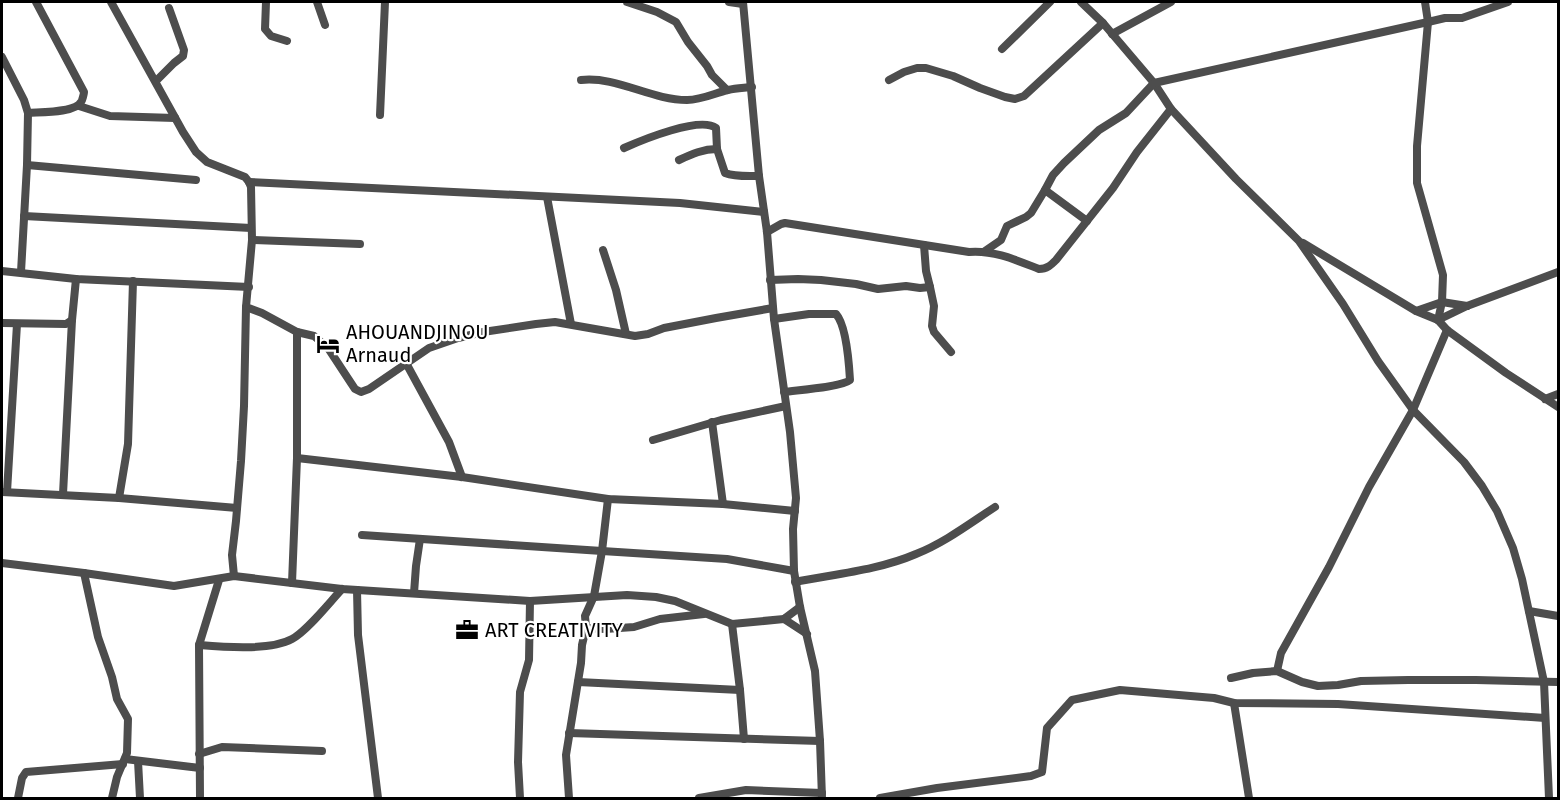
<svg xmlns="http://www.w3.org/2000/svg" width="1560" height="800" font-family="'Fira Sans',sans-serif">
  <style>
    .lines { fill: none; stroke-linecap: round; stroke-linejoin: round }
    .minor { stroke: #4d4d4d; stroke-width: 8 }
    .labels { text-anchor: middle; stroke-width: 4.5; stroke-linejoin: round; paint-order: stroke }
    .poi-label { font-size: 20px; fill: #000; stroke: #fff; text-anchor: start }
  </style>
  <rect width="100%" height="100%" fill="#fff"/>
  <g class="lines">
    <g class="minor">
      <polyline points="111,2 183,132 196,152 207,162 245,177 249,182 251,187 252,240 246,307 262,313 297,332 314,336 328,348 351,383 355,389 361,392 369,389 429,348 458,338 483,332 536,324 555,322 635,336 648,334 664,328 716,318 773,308"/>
      <polyline points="266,2 265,29 271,36 287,41"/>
      <polyline points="317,2 325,25"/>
      <polyline points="627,2 657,12 676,22 688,42 707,66 712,75 727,90"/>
      <polyline points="729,2 743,4"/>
      <polyline points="743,2 759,176 767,232 774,319 790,432 796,498 793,529 794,571 800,607 815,671 820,741 822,798"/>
      <polyline points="1081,2 1103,23 1154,83 1171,109 1236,179 1299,241 1343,304 1378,361 1413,410 1464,462 1482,486 1497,511 1513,548 1522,579 1544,682 1549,798"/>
      <polyline points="1425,2 1428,22 1417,146 1417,183 1443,275 1442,302 1438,320"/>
      <polyline points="1112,34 1171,2"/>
      <polyline points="1002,49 1050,2"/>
      <polyline points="2,57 24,100 28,113 27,165 21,272"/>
      <path d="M581 80C617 76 651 100 687 100 702 100 715 93 728 90 736 88 744 88 752 87"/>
      <polyline points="889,80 904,72 917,68 926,68 953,76 980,88 1005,97 1015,99 1024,96 1103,23"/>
      <polyline points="156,81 174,63 183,56 184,50 169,8"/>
      <polyline points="79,106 110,116 175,118"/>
      <path d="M28 113C40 112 75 113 81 102 82 102 84 93 84 92L36 2"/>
      <polyline points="380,115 385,2"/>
      <path d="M624 148C642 140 700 116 716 128L717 149 725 173C735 177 748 176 759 176"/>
      <path d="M679 160C692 154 703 149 717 149"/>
      <polyline points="27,165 196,180"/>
      <polyline points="249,182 680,203 764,212"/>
      <polyline points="1045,190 1053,175 1064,163 1099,130 1126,113 1154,83 1428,22 1445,18 1462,18 1508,2"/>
      <polyline points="547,197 571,324"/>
      <polyline points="24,216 251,228"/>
      <path d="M767 232 781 224 785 223 969 252C994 250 1016 260 1039 269 1047 269 1051 265 1056 260L1113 188 1137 152 1171 109"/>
      <polyline points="252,240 360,244"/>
      <polyline points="1303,243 1416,311 1438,320 1447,330 1506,373 1558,407"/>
      <polyline points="603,250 616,290 626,334"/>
      <polyline points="985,251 1001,240 1007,226 1026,217 1031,213 1045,190 1087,221"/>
      <polyline points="2,271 76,279 249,287"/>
      <polyline points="770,280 798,279 821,280 856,284 878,289 906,286 920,288 930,287 926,271 924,245"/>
      <polyline points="930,287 934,306 932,326 934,332 951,352"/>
      <polyline points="1416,311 1442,302 1467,306"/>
      <path d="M774 319 809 314H836C846 325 849 363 850 380 842 387 798 390 784 392"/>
      <polyline points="1438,320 1467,306 1558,272"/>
      <polyline points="2,323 66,324 72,320 76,279"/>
      <polyline points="406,363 449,442 462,477"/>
      <polyline points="1545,399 1558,394"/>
      <polyline points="712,422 723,504"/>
      <polyline points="653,440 721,420 786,406"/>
      <polyline points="297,458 462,477 608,499 723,504 795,511"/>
      <polyline points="2,492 119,498 237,508"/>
      <polyline points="7,492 17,324"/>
      <polyline points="63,494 72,320"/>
      <polyline points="119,498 128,444 133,281"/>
      <polyline points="362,535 602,551 608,499"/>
      <polyline points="2,563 84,573 174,586 234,576 342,589 530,601 627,595 656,597 675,601 732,624 784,619 800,607"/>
      <polyline points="84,573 98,637 112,677 117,699 128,719 127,753 117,777 112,798"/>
      <polyline points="234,576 232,555 236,521 241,461 244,406 246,307"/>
      <path d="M795 582C835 574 879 570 916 554 944 543 969 524 995 507"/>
      <polyline points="292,583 297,458 297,332"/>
      <polyline points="357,590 358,635 378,798"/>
      <polyline points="414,593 416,566 420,539"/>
      <polyline points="1529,611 1558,616"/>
      <polyline points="784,619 807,634"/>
      <polyline points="732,624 740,690 744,739"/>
      <polyline points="586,628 605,629 634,627 660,619 704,614"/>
      <path d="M199 645C223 647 270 651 292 639 307 631 329 603 342 589"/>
      <polyline points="1277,671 1281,653 1329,567 1369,487 1413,410 1447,330"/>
      <polyline points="1231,678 1253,673 1277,671 1302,682 1318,686 1338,685 1361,681 1408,680 1476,680 1558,682"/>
      <polyline points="578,682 740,690"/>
      <polyline points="1234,703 1249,798"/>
      <polyline points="569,733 820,741"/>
      <polyline points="199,754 222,747 322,751"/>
      <polyline points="125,759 200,768"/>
      <polyline points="138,761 140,798"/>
      <polyline points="18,798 22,778 26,772 123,764"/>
      <polyline points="200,798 199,645 219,580"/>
      <polyline points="520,798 518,762 520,692 529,660 530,601"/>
      <polyline points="569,798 566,755 581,663 582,645 586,628 585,616 594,596 602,551 727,559 794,571"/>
      <polyline points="699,798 746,790 822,793"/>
      <polyline points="880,798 937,788 1031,776 1042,772 1047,728 1072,700 1120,690 1214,698 1234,703 1338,704 1545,718"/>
    </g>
  </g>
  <defs>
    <g id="hotel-bare" transform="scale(1.8)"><path d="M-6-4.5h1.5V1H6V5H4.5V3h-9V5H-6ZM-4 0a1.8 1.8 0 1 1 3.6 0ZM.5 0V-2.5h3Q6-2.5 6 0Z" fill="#000" stroke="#fff" stroke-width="2.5" paint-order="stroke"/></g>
    <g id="office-bare" transform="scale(1.8)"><path d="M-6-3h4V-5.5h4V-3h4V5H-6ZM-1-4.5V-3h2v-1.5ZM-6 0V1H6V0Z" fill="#000" stroke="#fff" stroke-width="2.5" paint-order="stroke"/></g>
  </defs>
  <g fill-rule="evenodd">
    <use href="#hotel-bare" x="328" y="344"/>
    <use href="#office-bare" x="467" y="630"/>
  </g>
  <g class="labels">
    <g class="poi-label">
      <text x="346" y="339">AHOUANDJINOU<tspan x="346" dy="23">Arnaud</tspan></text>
      <text x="485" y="637">ART CREATIVITY</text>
    </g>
  </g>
  <rect width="1560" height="800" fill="none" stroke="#000000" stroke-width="6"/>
</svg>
